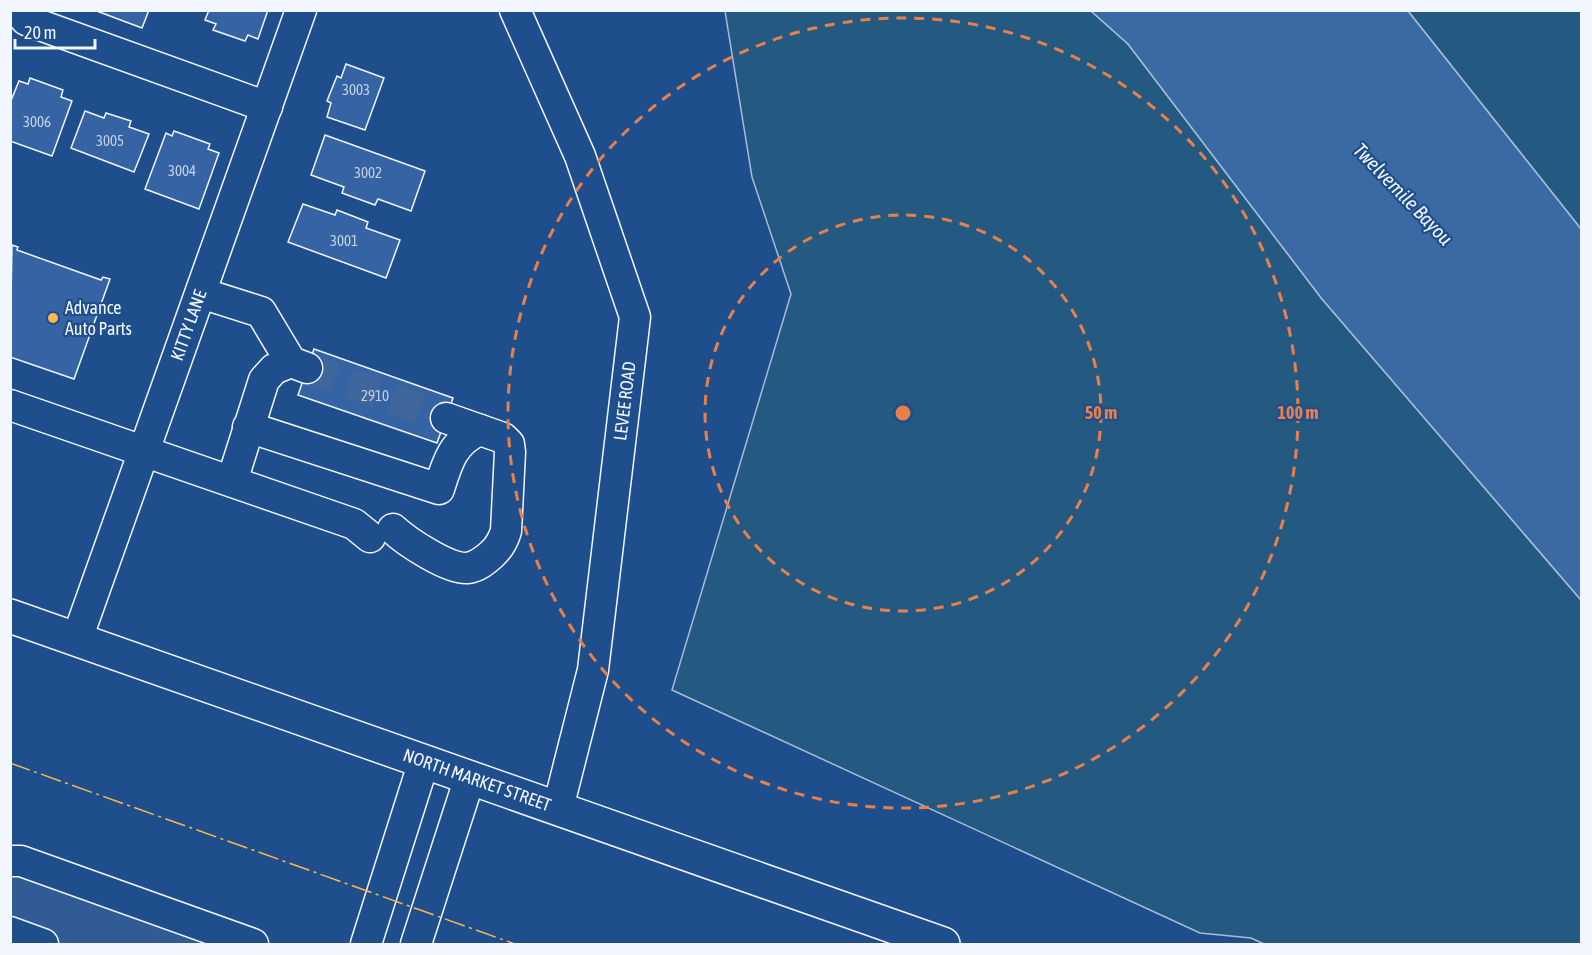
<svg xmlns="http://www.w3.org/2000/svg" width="1592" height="955" font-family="'Asap Condensed',sans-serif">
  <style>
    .green { fill: #245a82; stroke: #a8bbd7; stroke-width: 1.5 }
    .parking { fill: #305b95; stroke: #a8bbd7; stroke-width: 1.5 }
    .water { fill: #3b69a3; stroke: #a8bbd7; stroke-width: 1.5 }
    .building { fill: #3563a3; stroke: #f2f6ff; stroke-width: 1.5 }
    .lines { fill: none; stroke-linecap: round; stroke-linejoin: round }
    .minor-tunnel { stroke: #3f679d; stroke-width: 30; stroke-dasharray: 30 15; stroke-linecap: butt }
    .minor-casing { stroke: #f2f6ff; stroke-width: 33 }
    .major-casing { stroke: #f2f6ff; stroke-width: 36 }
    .minor { stroke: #1f4e8c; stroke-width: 30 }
    .major { stroke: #1f4e8c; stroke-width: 33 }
    .power { stroke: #ffb74d; stroke-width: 1.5; stroke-dasharray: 21 4.5 3 4.5; stroke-linecap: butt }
    .ring { fill: none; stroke: #ea8049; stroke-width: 3; stroke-dasharray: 10 8 }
    .poi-dot { fill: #ffb74d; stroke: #1f4e8c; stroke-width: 2 }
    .labels { text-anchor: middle; stroke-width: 4.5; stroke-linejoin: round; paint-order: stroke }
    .number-label { font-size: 15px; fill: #c3d1e8 }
    .poi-label { font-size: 18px; fill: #f2f6ff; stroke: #1f4e8c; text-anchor: start }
    .street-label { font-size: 18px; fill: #f2f6ff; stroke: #1f4e8c }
    .water-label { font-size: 20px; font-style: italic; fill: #f2f6ff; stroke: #1f4e8c }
    .centre { fill: #ea8049; stroke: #1f4e8c; stroke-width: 3 }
    .ring-label { font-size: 18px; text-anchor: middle; font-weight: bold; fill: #ea8049; stroke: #1f4e8c; stroke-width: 4.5; stroke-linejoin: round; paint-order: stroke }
  </style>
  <rect width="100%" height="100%" fill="#1f4e8c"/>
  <g class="green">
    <polygon points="725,11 1091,11 1128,44 1322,299 1581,600 1581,944 1264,944 1251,938 1200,933 672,690 791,294 752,177"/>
    <polygon points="1408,11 1581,11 1581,229"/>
  </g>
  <polygon class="parking" points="10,854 264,944 11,944"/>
  <polygon class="water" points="1091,11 1408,11 1581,229 1581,600 1322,299 1128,44"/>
  <g class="building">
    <polygon points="94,10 149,10 142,28"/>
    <polygon points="209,10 268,10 258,39 248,35 245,41 213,30 216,24 205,20"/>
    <polygon points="346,64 384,78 365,130 327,117 331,103 327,101 337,76 341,78"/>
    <polygon points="30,78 63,90 61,97 72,101 52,156 10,141 10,103 19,81 28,84"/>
    <polygon points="85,111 104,118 106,113 131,121 129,127 149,134 134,172 71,148"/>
    <polygon points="174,131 210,144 208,149 219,153 199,209 145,189 166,133 172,136"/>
    <polygon points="325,135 425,171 411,211 378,199 375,205 342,193 344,187 311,175"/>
    <polygon points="303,204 335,215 337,210 368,222 366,228 400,240 386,278 288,242"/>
    <polygon points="12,245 18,247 17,250 101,280 103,277 110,279 74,379 10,357"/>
    <polygon points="314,349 453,398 437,443 298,395"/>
  </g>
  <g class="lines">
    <polyline class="minor-tunnel" points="307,368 446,418"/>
    <g class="minor-casing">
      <g id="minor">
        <polyline points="18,10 26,20 267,107"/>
        <polyline points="515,10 580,156 635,317 593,670 558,808"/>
        <polyline points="201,293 261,312 291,362 307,368"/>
        <polyline points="10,405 354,524 370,537"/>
        <path d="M248 427 439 489C447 463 453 441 480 430"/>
        <polyline points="232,481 264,380 274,369 291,362"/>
        <path d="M393 529C407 542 448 569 467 568 477 567 484 561 491 555 499 548 503 541 506 531L510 452 509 444 503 438 446 418"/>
        <path id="s1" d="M77 639 301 10"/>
        <polyline points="10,861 21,861 253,944"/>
        <polyline points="10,932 43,944"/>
        <polyline points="366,944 424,761"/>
        <polyline points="416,944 470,777"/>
      </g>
    </g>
    <g class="major-casing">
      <g id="major">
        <path id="s2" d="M10 616 943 944"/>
      </g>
    </g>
    <use href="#minor" class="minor"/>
    <use href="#major" class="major"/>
    <polyline class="power" points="10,763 515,944"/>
  </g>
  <g class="ring">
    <circle cx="903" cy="413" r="198"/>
    <circle cx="903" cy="413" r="395"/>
  </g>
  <circle class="poi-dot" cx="53" cy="318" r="6"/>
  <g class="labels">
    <g class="number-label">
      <text x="356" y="95">3003</text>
      <text x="37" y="127">3006</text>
      <text x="110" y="146">3005</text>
      <text x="182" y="176">3004</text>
      <text x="368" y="178">3002</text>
      <text x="344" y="246">3001</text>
      <text x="375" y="401">2910</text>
    </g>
    <g class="poi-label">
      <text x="65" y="314">Advance<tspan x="65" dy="21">Auto Parts</tspan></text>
    </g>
    <g class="street-label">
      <text dy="6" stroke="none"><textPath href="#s1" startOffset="333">KITTY LANE</textPath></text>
      <text transform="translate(625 401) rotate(-83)" y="6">LEVEE ROAD</text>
      <text dy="6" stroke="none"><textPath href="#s2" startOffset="495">NORTH MARKET STREET</textPath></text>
    </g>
    <g class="water-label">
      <text transform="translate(1403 194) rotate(46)" y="7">Twelvemile Bayou</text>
    </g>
  </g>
  <circle cx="903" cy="413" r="9" class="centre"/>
  <g class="ring-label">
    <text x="1101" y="419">50 m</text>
    <text x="1298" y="419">100 m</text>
  </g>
  <rect width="1592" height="955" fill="none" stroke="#f2f6ff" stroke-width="24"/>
  <path d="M15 39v9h80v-9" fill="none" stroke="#f2f6ff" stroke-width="3"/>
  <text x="24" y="39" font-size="18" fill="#f2f6ff" stroke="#1f4e8c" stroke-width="4.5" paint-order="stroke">20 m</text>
</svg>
